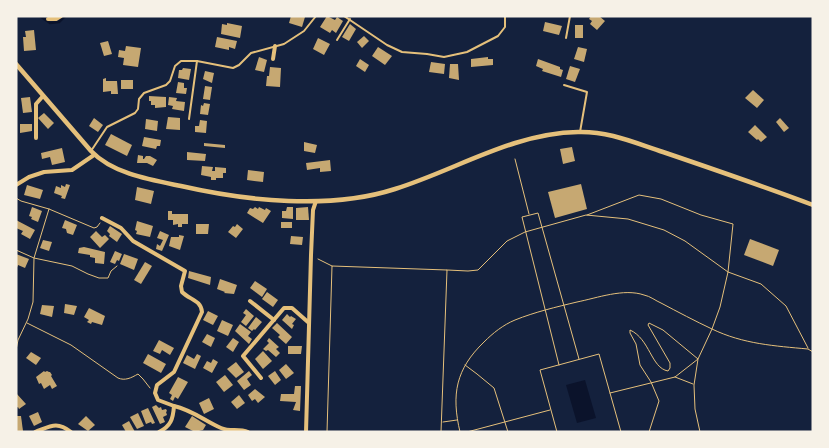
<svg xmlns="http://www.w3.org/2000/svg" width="829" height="448" font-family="'Noto Sans',sans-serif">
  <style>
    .water { fill: #0b132b }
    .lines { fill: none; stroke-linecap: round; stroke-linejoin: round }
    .stream { stroke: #0b132b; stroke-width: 2.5 }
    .building { fill: #c6a872 }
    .path { stroke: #e5c07b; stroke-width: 1 }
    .service { stroke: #e5c07b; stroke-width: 2 }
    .minor { stroke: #e5c07b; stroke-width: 4 }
    .tertiary { stroke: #e5c07b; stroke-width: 4.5 }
  </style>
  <rect width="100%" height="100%" fill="#14213d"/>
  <polygon class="water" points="585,380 596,418 577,423 566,385"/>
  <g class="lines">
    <polyline class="stream" points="40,16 50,23 59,22 65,16"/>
  </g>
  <g class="building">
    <polygon points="291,16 305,17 302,27 289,23"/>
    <polygon points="327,16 335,20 337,17 343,21 336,33 332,30 330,33 320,27"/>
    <polygon points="591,16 599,16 605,21 597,30 590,24 592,21 589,19"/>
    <polygon points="545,22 562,26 559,35 543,31"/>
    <polygon points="227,23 242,26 240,38 221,34 222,24 227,25"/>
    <polygon points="350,24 356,29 349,41 342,37"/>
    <rect x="575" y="25" width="8" height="13"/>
    <polygon points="34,30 36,50 24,51 23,37 26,37 25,31"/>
    <polygon points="364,36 369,41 362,48 357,42"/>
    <polygon points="217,37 237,41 235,49 229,47 229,50 215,47"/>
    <polygon points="318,38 330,44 324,55 313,49"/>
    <polygon points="108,41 112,54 104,56 100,43"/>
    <polygon points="126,46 141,48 138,67 123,65 124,58 118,57 119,50 125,51"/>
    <polygon points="378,47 392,56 385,65 372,56"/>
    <polygon points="578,47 587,49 584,62 574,59"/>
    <polygon points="259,57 267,60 264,72 255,70"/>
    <polygon points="488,57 488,59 493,59 493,65 471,67 471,59"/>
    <polygon points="360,59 369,65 365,72 356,66"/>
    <polygon points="538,59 560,67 560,69 563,70 561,77 542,71 543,69 536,66"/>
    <polygon points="431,62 445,64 444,74 429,72"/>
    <polygon points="450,64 458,64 459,80 449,78"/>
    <polygon points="570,66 580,69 575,82 566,79"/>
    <polygon points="270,67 281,68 280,87 266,86 267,76 269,76"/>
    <polygon points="183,68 191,69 189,80 178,78 179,70 182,70"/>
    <polygon points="205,71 214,73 212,83 203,79"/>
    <polygon points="106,78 106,81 117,81 118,94 111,94 111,91 103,92 103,79"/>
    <rect x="121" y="80" width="12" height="9"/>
    <polygon points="178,82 184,83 184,88 187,88 186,94 176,93"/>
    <polygon points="205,86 212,87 210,100 203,99"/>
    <polygon points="753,90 764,100 757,108 745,98"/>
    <polygon points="149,96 166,97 166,107 155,108 155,105 151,105 151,101 149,101"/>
    <polygon points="30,97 32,112 23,113 21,98"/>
    <polygon points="169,97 177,98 176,101 185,102 184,111 172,109 173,106 168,105"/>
    <polygon points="204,103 210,104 208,115 200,114 201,105 203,106"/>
    <polygon points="44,113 54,123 48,129 38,118"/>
    <polygon points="168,117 180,118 180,130 166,129"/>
    <polygon points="94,118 103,125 98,132 89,126"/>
    <polygon points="780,118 789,128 784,132 776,122"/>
    <polygon points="146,119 158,121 157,131 145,129"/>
    <polygon points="200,120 207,121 206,133 195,132 195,126 199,126"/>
    <polygon points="20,124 32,124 32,131 20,133"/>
    <polygon points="755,125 767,137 761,142 758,139 757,140 748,132"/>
    <polygon points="111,134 132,145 127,156 105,145"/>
    <polygon points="144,137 161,140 160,146 157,146 156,149 142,146"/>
    <polygon points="304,142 317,145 315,153 304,151"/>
    <polygon points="204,143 225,145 225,148 204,146"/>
    <polygon points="572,147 575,161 563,164 560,149"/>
    <polygon points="62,148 65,162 52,165 50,157 42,159 41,153"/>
    <polygon points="187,152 206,154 205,161 187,160"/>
    <polygon points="138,155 143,156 143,159 144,159 146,156 150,156 157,160 153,166 147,163 137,163"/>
    <polygon points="330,160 331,171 320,172 320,168 307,170 306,163"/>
    <polygon points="202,166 213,167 212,171 215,171 215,167 226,168 226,173 223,173 223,178 216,178 216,180 211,180 211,177 201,175"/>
    <polygon points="248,170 264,172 263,182 247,180"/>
    <polygon points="66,184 70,185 65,199 61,198 62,196 54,193 56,186 61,188 61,185 65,187"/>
    <polygon points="581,184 587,209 555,218 548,192"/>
    <polygon points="27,185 43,190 40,199 24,195"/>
    <polygon points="137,187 154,191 151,204 135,200"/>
    <polygon points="32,207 42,211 38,222 31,219 32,217 29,216"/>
    <polygon points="255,207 258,209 259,207 265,210 266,208 271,211 263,223 247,213 250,208 253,209"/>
    <polygon points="287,207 293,207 293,219 282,218 282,211 286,211"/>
    <polygon points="308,207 309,220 296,220 296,208"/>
    <polygon points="168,211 172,211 172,214 188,214 188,224 182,224 182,227 178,227 178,224 173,225 173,220 168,220"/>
    <polygon points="16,220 35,230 30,239 21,234 23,231 16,228"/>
    <polygon points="65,220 77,225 73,235 67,233 66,229 62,228"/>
    <polygon points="137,221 153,226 150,237 136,234 137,231 135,230"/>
    <rect x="281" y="222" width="11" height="6"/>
    <polygon points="196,224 209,224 208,234 196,234"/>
    <polygon points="237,224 243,229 236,238 228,232 233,226 235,227"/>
    <polygon points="110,226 122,234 117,242 109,236 110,234 107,231"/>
    <polygon points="96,231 102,237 105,235 109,239 100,248 90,237"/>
    <polygon points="160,231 169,235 162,251 156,249 157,244 160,246 163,240 157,238"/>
    <polygon points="179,235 184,236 180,250 169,246 171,237 179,237"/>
    <polygon points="291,236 303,237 302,245 290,244"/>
    <polygon points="750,239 779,250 773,266 744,255"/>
    <polygon points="43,240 52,242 49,251 40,248"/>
    <polygon points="84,247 105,252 104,264 95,263 95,258 90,257 90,255 78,253 79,248"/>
    <polygon points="115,251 122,254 119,261 117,260 115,264 110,262"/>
    <polygon points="16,254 29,259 25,268 18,265 16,270"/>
    <polygon points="124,254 138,259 134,270 120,264"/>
    <polygon points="145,262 152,266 141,284 134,280"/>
    <polygon points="189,271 211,277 210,285 188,278"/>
    <polygon points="220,279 237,285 234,294 224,293 225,292 217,289"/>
    <polygon points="255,281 267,289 262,297 250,288"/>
    <polygon points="267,292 278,300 273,307 262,299"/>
    <polygon points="65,304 77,306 74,315 64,313"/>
    <polygon points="42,305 54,306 52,317 40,314"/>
    <polygon points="89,308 105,316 102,325 92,322 91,324 87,322 89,320 84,317"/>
    <polygon points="246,309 254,316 246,326 241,322 246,315 243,313"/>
    <polygon points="208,311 218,316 213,325 203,320"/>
    <polygon points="287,314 290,317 291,316 296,319 292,324 294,325 292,329 282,320"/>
    <polygon points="256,317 262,322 255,330 254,329 252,331 248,328"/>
    <polygon points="222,320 233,325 228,336 217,331"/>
    <polygon points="277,323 292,337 286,344 278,337 280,335 272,328"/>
    <polygon points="240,324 251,332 248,336 252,339 249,344 235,331"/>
    <polygon points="207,334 215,338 211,347 202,342"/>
    <polygon points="233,338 239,342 233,352 226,347"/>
    <polygon points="269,338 279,347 276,349 280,353 276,357 268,350 266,351 263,349 269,343 267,341"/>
    <polygon points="159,340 174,348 170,355 162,350 160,354 153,351"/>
    <polygon points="288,346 302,346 301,354 288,354"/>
    <polygon points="263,351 272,361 263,369 255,359"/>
    <polygon points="31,352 41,358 36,365 26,358"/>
    <polygon points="148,354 166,364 161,373 143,363"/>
    <polygon points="197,354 201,356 195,369 183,363 187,355 194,359"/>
    <polygon points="213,359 218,362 212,373 203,368 207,361 211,363"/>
    <polygon points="236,362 244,372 236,378 227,369"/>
    <polygon points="286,364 294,373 286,379 279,370"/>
    <polygon points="44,371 45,372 47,371 49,372 50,372 52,375 51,376 57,386 52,389 50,385 44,389 41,383 39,384 36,377"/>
    <polygon points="249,371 252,375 247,379 251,385 244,390 237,381"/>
    <polygon points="275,371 281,380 275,385 268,376"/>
    <polygon points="225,375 233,385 224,392 216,382"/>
    <polygon points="178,377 188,382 178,399 175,397 173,401 170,399 172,395 169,393"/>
    <polygon points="295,386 301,386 300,411 293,410 296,402 280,401 281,394 294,394"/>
    <polygon points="255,389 265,397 258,403 255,399 252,401 248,395"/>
    <polygon points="16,393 26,404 19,409 18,407 16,408"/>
    <polygon points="239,395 245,403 237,409 231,402"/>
    <polygon points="209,398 214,409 204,414 199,403"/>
    <polygon points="156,405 159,408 161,407 162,410 166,409 167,411 166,412 167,415 163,417 165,422 160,424 152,407"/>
    <polygon points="148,408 155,423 152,424 151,422 146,424 141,411"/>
    <polygon points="38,412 42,422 34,426 29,416"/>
    <polygon points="138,413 144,426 137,429 130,417"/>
    <polygon points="16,416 21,416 23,431 17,431"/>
    <polygon points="86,416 95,425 88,431 78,424"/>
    <polygon points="192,416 206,425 203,430 195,432 185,427"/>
    <polygon points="129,421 135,432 126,432 122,425"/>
  </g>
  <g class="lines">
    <g class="path">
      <polyline points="515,159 529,214"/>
      <polyline points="16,198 21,201 49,209 94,228 97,227 100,223"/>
      <polyline points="587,215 639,195 661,199 701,215 733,224 728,272 720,307 712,329 698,359 694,385 695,409 700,432"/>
      <polyline points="16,250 34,258 72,266 88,274 99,278 108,278 111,271 117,266"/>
      <polyline points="318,259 332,266"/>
      <polyline points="447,270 468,271 478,270 507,241 525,232 586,215 628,219 664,230 685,241 728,272 761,284 786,306 808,348"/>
      <path d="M27 323 71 345 118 378C125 381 131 378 138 374L143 379 150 388"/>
      <polyline points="16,350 18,340 28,319 33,302 34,258 49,209"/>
      <polyline points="465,365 477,374 494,388 508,432"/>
      <polyline points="559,365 522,217 538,213 579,359"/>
      <polyline points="675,377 693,384"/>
      <path d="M610 393 675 377 698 359 663 330 649 323 648 325 670 363V368L668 371C651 368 650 339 630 330V333L636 344 640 365 651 382 659 401 649 432"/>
      <polyline points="443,422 457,420"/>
      <polyline points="327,432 332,266 447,270 441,432"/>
      <path d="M460 432C451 394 456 369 484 342 493 333 503 325 515 320 535 312 556 307 577 302 597 298 624 288 644 295 650 296 656 301 661 303 678 312 695 321 712 329 743 344 775 346 808 349L813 352"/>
      <polyline points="467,432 550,410"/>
      <polyline points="557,432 540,370 599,354 621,432"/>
    </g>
    <g class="service">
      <polyline points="344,16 387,45 402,52 427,54 444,57 467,52 498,36 505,27 505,16"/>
      <polyline points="566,38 570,16"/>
      <polyline points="337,40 350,19"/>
      <polyline points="564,85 587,92 580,132"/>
      <polyline points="189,119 197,61"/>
      <polyline points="91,151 107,127 135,113 138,109 139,99 144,93 166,85 170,81 175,66 181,61 197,61 233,68 239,65 251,53 284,44 304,31 316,16"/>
    </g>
    <g class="minor">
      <polyline points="48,19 56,19 61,16"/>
      <polyline points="273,59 275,46"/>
      <polyline points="36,138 36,104 43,96"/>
      <polyline points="16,185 29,177 44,172 72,170 94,155"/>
      <path d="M102 218 121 228 133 241 185 271 181 286 182 292C190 300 201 300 202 312L174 372 157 385 155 393 158 400 174 406C173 419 171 426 159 432"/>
      <polyline points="250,301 274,320"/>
      <polyline points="261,378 243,356 284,308 292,308 309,323"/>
      <path d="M174 406C192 410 205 421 221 428 230 432 239 428 248 432"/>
      <path d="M35 432C51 426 57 421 71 432"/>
      <polyline points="306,432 311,255 313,210 316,201"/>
    </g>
    <path class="tertiary" d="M16 64 91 151C113 174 151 180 181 186 247 201 330 210 395 189 456 170 513 133 578 132 609 131 635 143 663 152 713 169 763 186 813 205"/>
  </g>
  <rect width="829" height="448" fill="none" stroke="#f6f1e7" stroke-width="35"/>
</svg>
